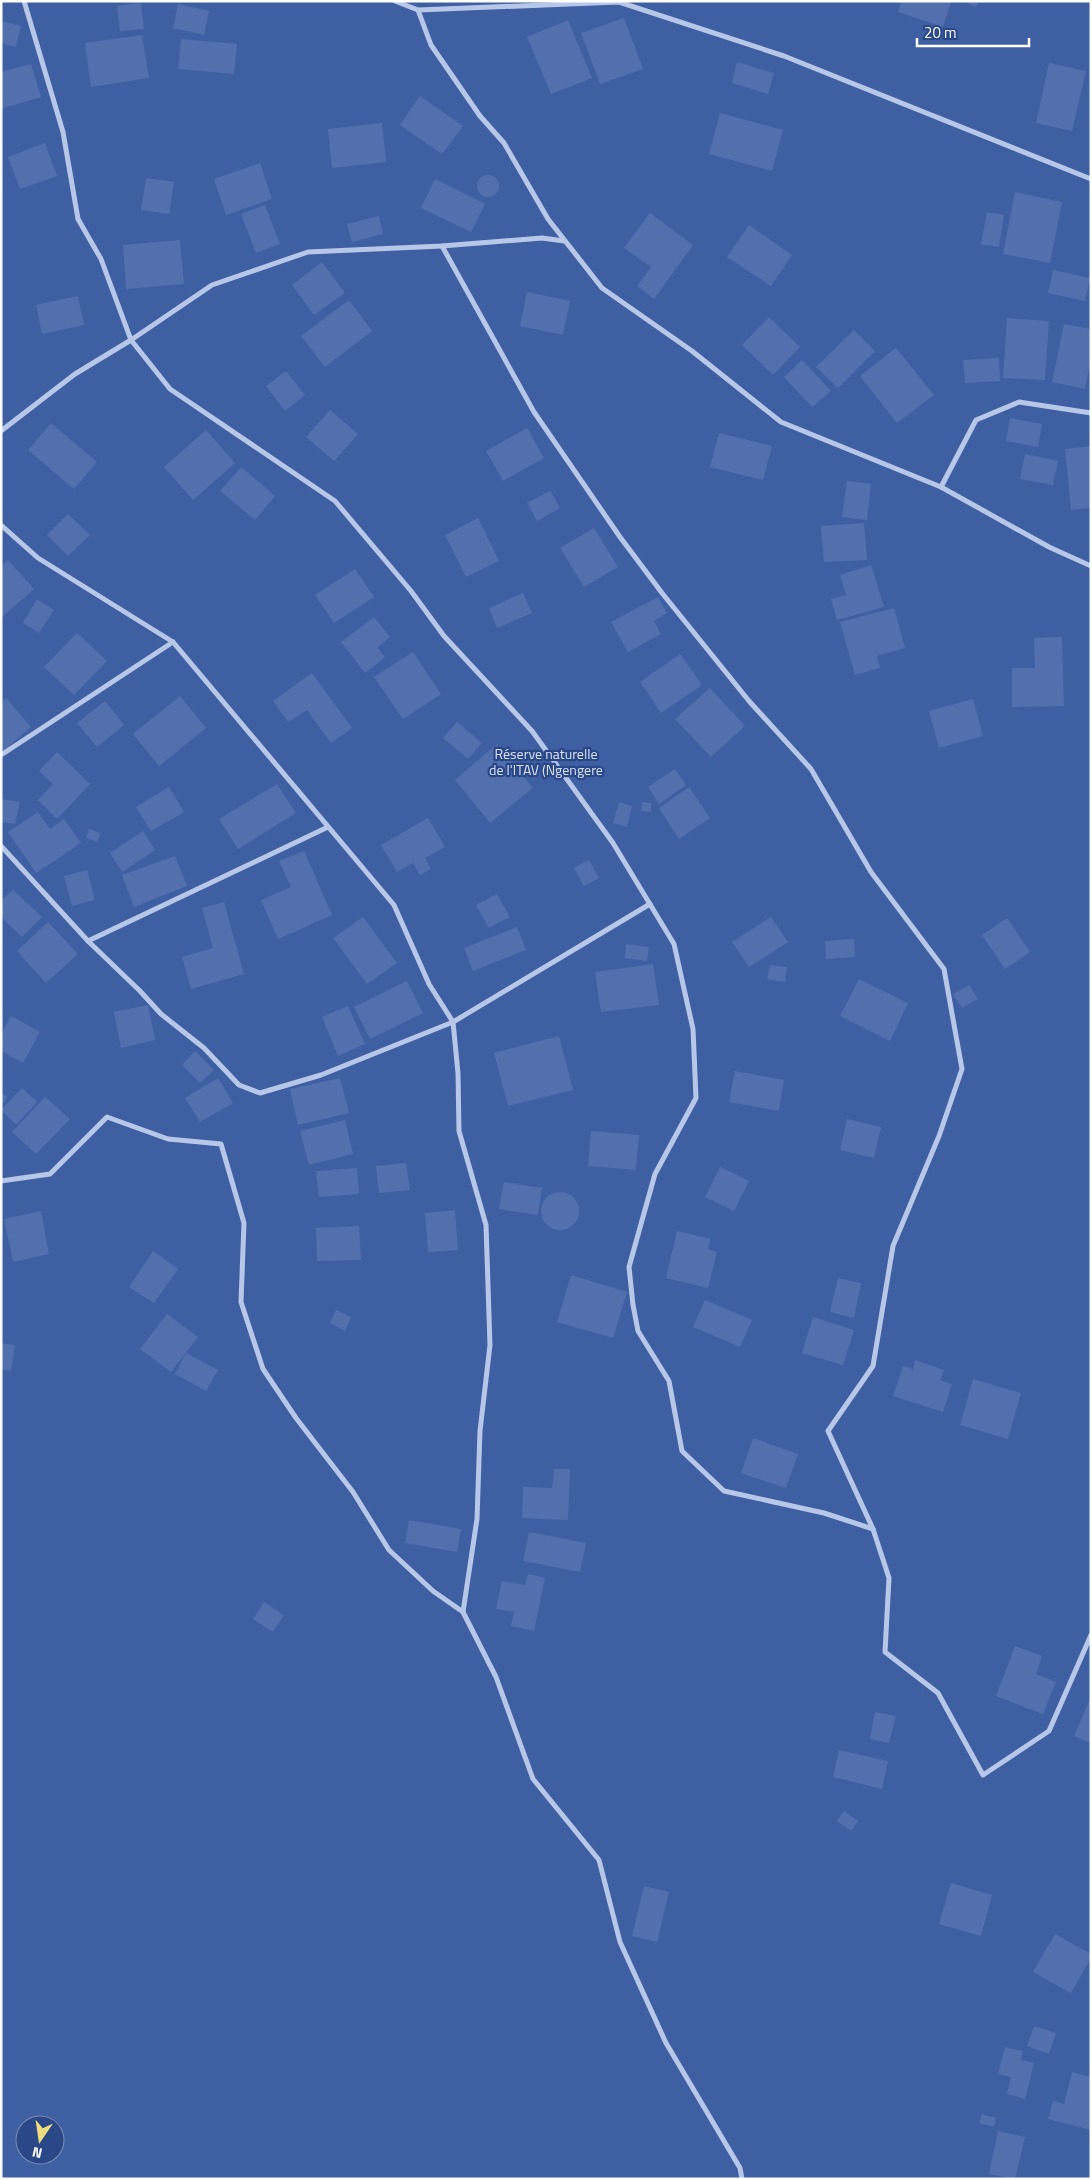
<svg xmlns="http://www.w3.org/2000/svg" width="1092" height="2180" font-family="'Titillium Web',sans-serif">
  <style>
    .green { fill: #3f5fa3; fill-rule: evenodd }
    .building { fill: #5370ae }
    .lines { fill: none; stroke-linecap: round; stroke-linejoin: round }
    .street { stroke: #b7c7e8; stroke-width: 5 }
    .labels { text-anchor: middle; stroke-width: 4.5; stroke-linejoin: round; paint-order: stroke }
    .park-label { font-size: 14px; fill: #dae3f6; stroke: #2a4787 }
  </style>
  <rect width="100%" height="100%" fill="#2a4787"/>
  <path class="green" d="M1 1H1091V2179H1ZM25 2125H55V2155H25Z"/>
  <g class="building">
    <polygon points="901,1 950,1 951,2 943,27 898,12"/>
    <polygon points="963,1 979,1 976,7"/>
    <polygon points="141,3 144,29 120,31 117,6"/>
    <polygon points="178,4 209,11 204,35 173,28"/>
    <polygon points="624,18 643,69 600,84 581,33"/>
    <polygon points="568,20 592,78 551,94 527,37"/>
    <polygon points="1,21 21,26 16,47 1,43"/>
    <polygon points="142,35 149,78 91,87 85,43"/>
    <polygon points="181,39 237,44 234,74 178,69"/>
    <polygon points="737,62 774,73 768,94 732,83"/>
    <polygon points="1049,63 1086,71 1072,131 1036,123"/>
    <polygon points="31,64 41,97 1,109 1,72"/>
    <polygon points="420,96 463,126 442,154 400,125"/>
    <polygon points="720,113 783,130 772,171 709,154"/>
    <polygon points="382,123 386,162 332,168 328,129"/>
    <polygon points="45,143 57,176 20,189 8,157"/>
    <polygon points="260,163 272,199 226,215 214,179"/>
    <circle cx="488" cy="186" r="11"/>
    <polygon points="146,178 174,182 169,214 141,210"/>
    <polygon points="435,179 485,204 471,232 421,208"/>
    <polygon points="1015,192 1062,202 1050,263 1003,254"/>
    <polygon points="265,205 280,244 256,253 241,214"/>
    <polygon points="987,212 1004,215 999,247 981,244"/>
    <polygon points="650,213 693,245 654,299 637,286 651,267 624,248"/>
    <polygon points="379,216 383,234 352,242 347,224"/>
    <polygon points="749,225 792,255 771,286 727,257"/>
    <polygon points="180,240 184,284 126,289 123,245"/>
    <polygon points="322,262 345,293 314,315 292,285"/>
    <polygon points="1053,270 1090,278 1085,301 1048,293"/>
    <polygon points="527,292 570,301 563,335 520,326"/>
    <polygon points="78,296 84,325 42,334 36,305"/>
    <polygon points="349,300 372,331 325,367 301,336"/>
    <polygon points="769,317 800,347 773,375 742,345"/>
    <polygon points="1007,318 1049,321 1045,380 1003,378"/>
    <polygon points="1064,324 1091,329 1091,358 1085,389 1052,382"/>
    <polygon points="854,330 875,351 838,388 816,367"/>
    <polygon points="896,348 934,395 897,423 860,376"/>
    <polygon points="999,358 1000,381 965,383 963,360"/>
    <polygon points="802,360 831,391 812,407 784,377"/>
    <polygon points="286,371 305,395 285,411 266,386"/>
    <polygon points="330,410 358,434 334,461 306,437"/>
    <polygon points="1010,418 1042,424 1038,447 1006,441"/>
    <polygon points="51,423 97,462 74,489 28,450"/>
    <polygon points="527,428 544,458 503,481 486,451"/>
    <polygon points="206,430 235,463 193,500 164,467"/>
    <polygon points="719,433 772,446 763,480 710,467"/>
    <polygon points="1091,446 1091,508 1071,510 1065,449"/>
    <polygon points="1025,454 1058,461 1053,485 1020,479"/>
    <polygon points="241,467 275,496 255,520 220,491"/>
    <polygon points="847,481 871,484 867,520 842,517"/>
    <polygon points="550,491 560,508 537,521 527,503"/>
    <polygon points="68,514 90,535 68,556 47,535"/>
    <polygon points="478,518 499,561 466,577 445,535"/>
    <polygon points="864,523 867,560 824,562 821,526"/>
    <polygon points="594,528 618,567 584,587 560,548"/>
    <polygon points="8,560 34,589 1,618 1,566"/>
    <polygon points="871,565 884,607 837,620 831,599 846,595 840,575"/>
    <polygon points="355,569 374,597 334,623 315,595"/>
    <polygon points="523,593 532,613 497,628 489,608"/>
    <polygon points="658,597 667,613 654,621 661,634 628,652 611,622"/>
    <polygon points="37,599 54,610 39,633 23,623"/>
    <polygon points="894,608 905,648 877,656 880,668 855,675 840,622"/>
    <polygon points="374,617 390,637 377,647 385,657 365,673 341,642"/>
    <polygon points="77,633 107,661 74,695 44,667"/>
    <polygon points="1062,637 1064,706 1012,707 1012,668 1035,668 1034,638"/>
    <polygon points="413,652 441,694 403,719 374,677"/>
    <polygon points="680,654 702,685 661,713 640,682"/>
    <polygon points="312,673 352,728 331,743 307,710 288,722 273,701"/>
    <polygon points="710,688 745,726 711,757 675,719"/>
    <polygon points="180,696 206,728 159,766 133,734"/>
    <polygon points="6,698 31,727 1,753 1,702"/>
    <polygon points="973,699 983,736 939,748 929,711"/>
    <polygon points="105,701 124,725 97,747 77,723"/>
    <polygon points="457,722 482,743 468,759 443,738"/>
    <polygon points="497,744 533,788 490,823 455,780"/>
    <polygon points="57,752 90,784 57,819 38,800 53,784 39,771"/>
    <polygon points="675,769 686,785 659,804 648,787"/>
    <polygon points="277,784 296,813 238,849 219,819"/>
    <polygon points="169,787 184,812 151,831 136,807"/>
    <polygon points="689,787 710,818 679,839 659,808"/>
    <polygon points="1,799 20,802 15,824 1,822"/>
    <polygon points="619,802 632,806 627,827 613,823"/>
    <polygon points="642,802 651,803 651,812 641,811"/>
    <polygon points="38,812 50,829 64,819 81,843 36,873 8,832"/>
    <polygon points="428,818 445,847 425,858 431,869 420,875 413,863 397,872 381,845"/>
    <polygon points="89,829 100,833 98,842 86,838"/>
    <polygon points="143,831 155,850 122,872 110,853"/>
    <polygon points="304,851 332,915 278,939 261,900 291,887 279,861"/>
    <polygon points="175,856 187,886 134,907 122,875"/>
    <polygon points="589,860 599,878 584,886 574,868"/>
    <polygon points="87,870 95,900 72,906 64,876"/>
    <polygon points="13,890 42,917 22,937 1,917 1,901"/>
    <polygon points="497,894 510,917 489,928 476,905"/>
    <polygon points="224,902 244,974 191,989 182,957 213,948 202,908"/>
    <polygon points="363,917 397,963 367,984 333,938"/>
    <polygon points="771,917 788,942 749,967 732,942"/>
    <polygon points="1007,918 1030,952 1005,969 982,935"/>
    <polygon points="48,922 78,954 46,983 17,951"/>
    <polygon points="517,927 526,950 473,971 464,948"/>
    <polygon points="854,939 855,957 826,959 825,941"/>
    <polygon points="626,944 649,947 647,961 625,958"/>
    <polygon points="653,964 659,1005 601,1012 595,972"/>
    <polygon points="770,965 787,967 785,982 767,979"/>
    <polygon points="859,979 908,1003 890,1041 840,1016"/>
    <polygon points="407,981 423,1013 370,1039 354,1007"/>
    <polygon points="969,985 978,999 962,1008 953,994"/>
    <polygon points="148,1005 155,1040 121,1048 114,1012"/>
    <polygon points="348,1006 365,1044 338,1056 322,1017"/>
    <polygon points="11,1016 40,1032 23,1063 1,1051 1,1034"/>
    <polygon points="559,1036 573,1090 508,1106 494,1053"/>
    <polygon points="195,1051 214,1070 200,1083 182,1065"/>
    <polygon points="735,1071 784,1080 779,1111 729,1102"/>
    <polygon points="218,1078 233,1103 200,1122 185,1098"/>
    <polygon points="340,1078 349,1113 298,1125 290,1089"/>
    <polygon points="22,1088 37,1102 16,1125 1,1110"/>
    <polygon points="1,1093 7,1097 1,1106"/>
    <polygon points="45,1097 70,1119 36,1154 12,1132"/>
    <polygon points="847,1119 881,1127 874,1158 840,1150"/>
    <polygon points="345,1120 353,1154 309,1165 300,1131"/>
    <polygon points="591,1131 639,1135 636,1170 588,1166"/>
    <polygon points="406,1163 410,1190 379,1193 376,1166"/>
    <polygon points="720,1167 749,1181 734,1211 705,1197"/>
    <polygon points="357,1168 359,1194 319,1197 316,1171"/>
    <polygon points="504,1182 542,1188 538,1215 499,1209"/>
    <circle cx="560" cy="1211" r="19"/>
    <polygon points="455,1210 458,1250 428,1252 425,1213"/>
    <polygon points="41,1211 49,1254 13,1262 4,1219"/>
    <polygon points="359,1226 361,1260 317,1261 316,1228"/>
    <polygon points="677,1231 710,1239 708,1249 717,1252 708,1288 666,1278"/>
    <polygon points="153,1251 178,1269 154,1303 129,1287"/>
    <polygon points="571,1275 627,1292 613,1338 557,1322"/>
    <polygon points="838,1278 861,1283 854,1318 830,1312"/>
    <polygon points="705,1300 752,1320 740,1347 693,1327"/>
    <polygon points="336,1310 351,1317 345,1331 330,1323"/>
    <polygon points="167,1314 198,1337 171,1372 140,1349"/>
    <polygon points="813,1317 854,1330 843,1365 802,1353"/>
    <polygon points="1,1343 15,1345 11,1371 1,1369"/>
    <polygon points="186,1353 218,1370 206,1391 175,1374"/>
    <polygon points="915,1360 944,1370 940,1380 952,1384 943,1412 893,1396 903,1366 913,1369"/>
    <polygon points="973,1379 1021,1393 1008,1439 960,1425"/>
    <polygon points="753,1438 798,1454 786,1488 741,1473"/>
    <polygon points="554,1469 570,1469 568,1520 522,1518 523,1487 552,1488"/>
    <polygon points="409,1520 461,1529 457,1552 405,1543"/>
    <polygon points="529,1532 586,1543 580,1572 523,1561"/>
    <polygon points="528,1574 545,1578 534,1631 511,1626 514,1612 496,1609 502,1581 525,1585"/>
    <polygon points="264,1602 284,1615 273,1632 253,1619"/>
    <polygon points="1015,1646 1042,1656 1036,1674 1056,1682 1043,1714 996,1696"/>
    <polygon points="1091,1697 1091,1743 1074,1736"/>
    <polygon points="875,1712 896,1716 889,1743 870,1739"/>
    <polygon points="839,1750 888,1761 882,1789 833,1777"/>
    <polygon points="844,1811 858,1821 851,1831 837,1821"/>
    <polygon points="951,1883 992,1895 981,1936 939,1924"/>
    <polygon points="644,1886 669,1892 657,1942 632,1936"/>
    <polygon points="1055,1934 1091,1954 1091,1958 1071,1993 1033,1972"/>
    <polygon points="1034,2026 1056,2033 1049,2054 1027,2046"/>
    <polygon points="1005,2047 1023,2051 1021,2060 1034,2063 1025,2099 1007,2094 1011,2077 998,2074"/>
    <polygon points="1072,2072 1091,2077 1091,2130 1048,2119 1053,2101 1064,2104"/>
    <polygon points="982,2114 996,2118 994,2127 979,2123"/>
    <polygon points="998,2131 1025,2137 1015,2179 989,2174"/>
  </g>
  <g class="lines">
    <g class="street">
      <polyline points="24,1 63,132 78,219 101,259 131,340 170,389 335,501 411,591 444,636 532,731 613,843 674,944 693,1029 696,1098 655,1174 629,1267 633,1305 638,1331 669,1381 682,1451 724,1491 824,1513 873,1529 889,1578 885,1652 938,1693 983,1775 1049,1731 1091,1635"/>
      <polyline points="395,1 418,10 431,45 480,116 504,143 548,219 602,288 692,351 781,422 941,487 976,420 1019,402 1091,413"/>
      <polyline points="418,10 619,2 784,56 1091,179"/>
      <polyline points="442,246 534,412 620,537 662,593 749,701 811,769 871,872 944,969 962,1069 939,1136 893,1246 873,1366 828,1431 873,1529"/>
      <polyline points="1,431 75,374 131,340 212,285 308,252 442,246 542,238 564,241"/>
      <polyline points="941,487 1049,547 1091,566"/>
      <polyline points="1,525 38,558 173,642 394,905 429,984 453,1022 458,1073 459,1131 486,1225 490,1345 480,1431 477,1519 463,1612 496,1677 533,1779 599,1860 620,1942 666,2043 740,2168 742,2179"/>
      <polyline points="1,755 173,642"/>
      <polyline points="1,846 88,941 140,991 161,1014 204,1048 239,1085 260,1093 321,1075 453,1022 650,904"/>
      <polyline points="88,941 328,827"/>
      <polyline points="1,1181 50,1174 107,1117 168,1139 221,1144 244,1223 241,1302 263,1369 296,1418 353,1492 389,1550 433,1591 463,1612"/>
    </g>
  </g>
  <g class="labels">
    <g class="park-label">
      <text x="546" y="759">Réserve naturelle<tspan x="546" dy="16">de l'ITAV (Ngengere</tspan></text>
    </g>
  </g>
  <rect width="1092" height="2180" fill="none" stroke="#ffffff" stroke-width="5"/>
  <g transform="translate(40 2140) rotate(193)"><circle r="24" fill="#2a4787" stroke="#7f91b7"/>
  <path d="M0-4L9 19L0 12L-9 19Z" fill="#eedc7f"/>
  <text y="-8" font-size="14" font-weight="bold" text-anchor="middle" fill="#ffffff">N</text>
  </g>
  <path d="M917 38v8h112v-8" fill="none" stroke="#ffffff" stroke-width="2.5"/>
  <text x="924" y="38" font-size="15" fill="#ffffff" stroke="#2a4787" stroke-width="4" paint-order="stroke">20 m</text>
</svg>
